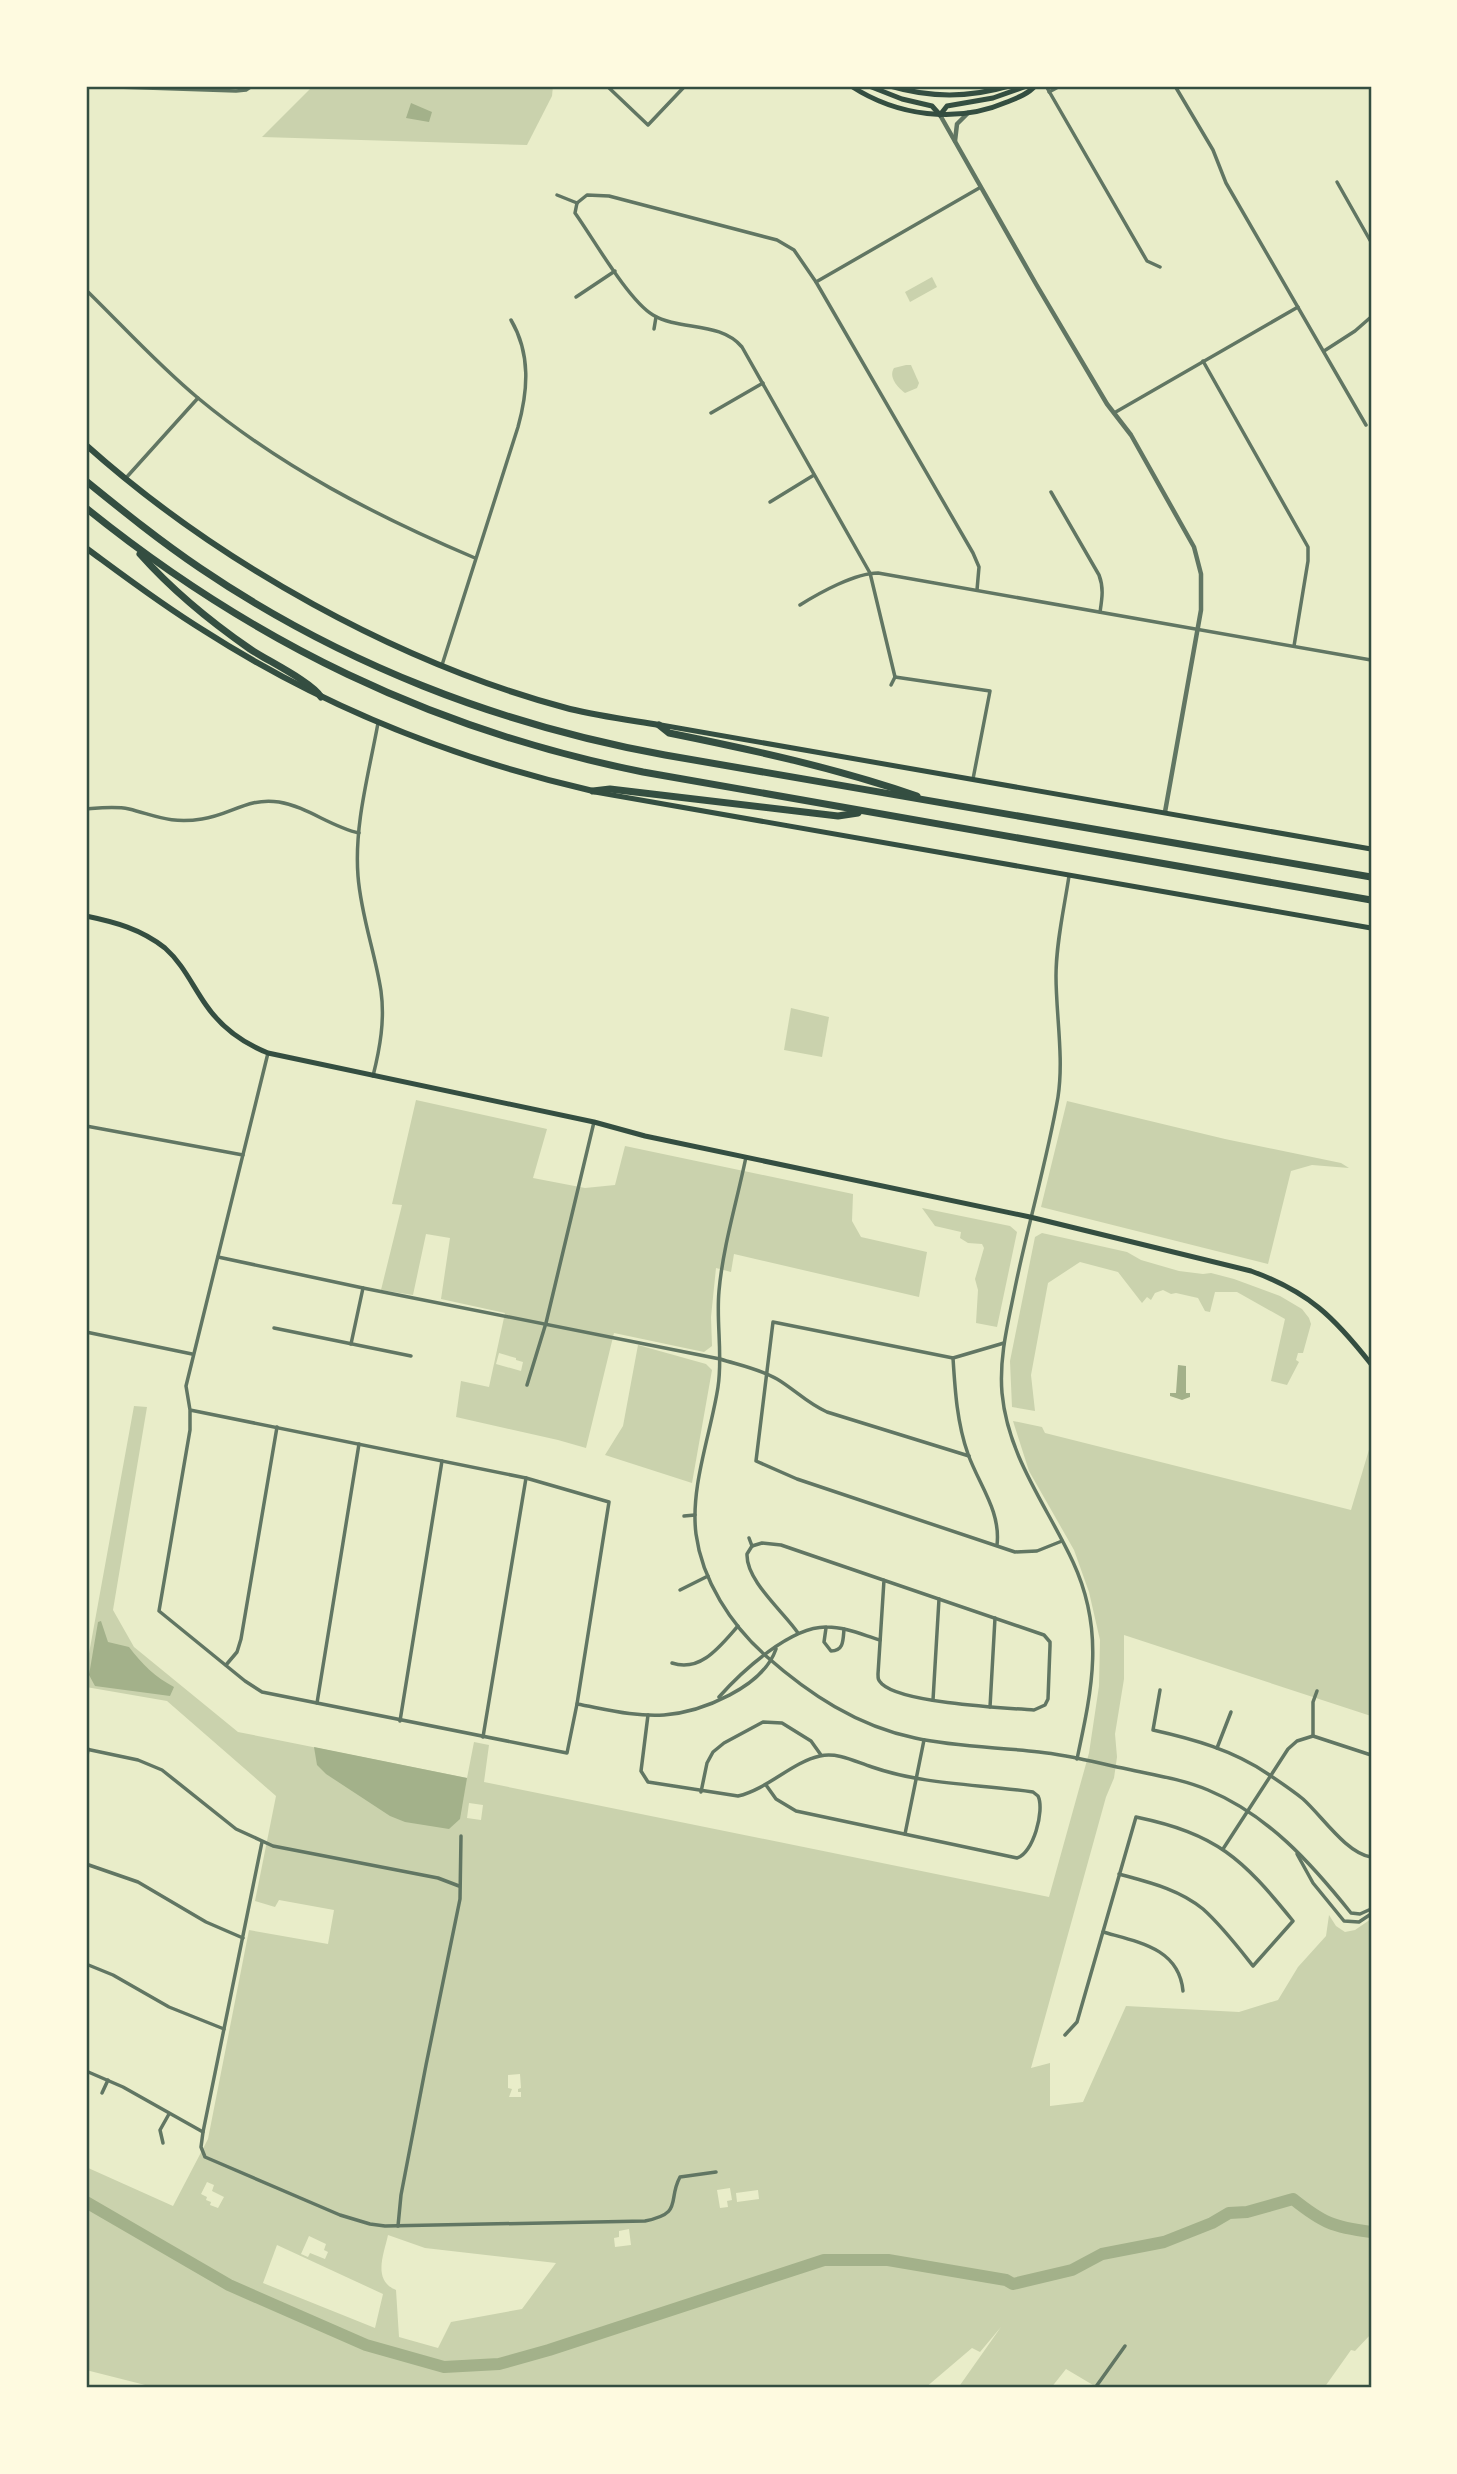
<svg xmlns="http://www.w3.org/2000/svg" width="1457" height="2474" font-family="'Fira Sans',sans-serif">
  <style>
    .green { fill: #cad2ad; fill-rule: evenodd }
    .water { fill: #a3b18a }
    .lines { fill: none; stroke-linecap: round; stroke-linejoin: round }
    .river { stroke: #a3b18a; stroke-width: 12 }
    .minor { stroke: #617663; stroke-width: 3.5 }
    .tertiary { stroke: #617663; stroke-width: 4.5 }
    .secondary { stroke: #344e41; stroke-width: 5 }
    .primary { stroke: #344e41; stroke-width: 6 }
    .motorway { stroke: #344e41; stroke-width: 7 }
    .neatline { fill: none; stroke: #344e41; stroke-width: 2.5 }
  </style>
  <rect width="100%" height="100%" fill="#e9edc9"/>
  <g class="green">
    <polygon points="313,86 553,86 552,96 527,145 262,137"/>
    <polygon points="932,277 937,287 910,302 905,292"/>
    <path d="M906 365H911L919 383 917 388 905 393C898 388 888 377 894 368Z"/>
    <polygon points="791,1008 829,1017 822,1057 784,1050"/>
    <path d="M416 1100 547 1129 533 1178 585 1188 615 1185 625 1146 853 1194 852 1221 861 1237 927 1252 919 1297 734 1254 731 1272 716 1268 711 1317 712 1346 704 1352 614 1333 586 1448 558 1440 456 1417 461 1381 489 1387 505 1313 441 1299 450 1238 426 1234 413 1295 381 1290 402 1205 392 1204ZM499 1353 516 1358V1360L523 1362 521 1371 496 1364Z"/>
    <polygon points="1067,1101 1225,1139 1341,1163 1349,1168 1312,1165 1291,1171 1268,1264 1041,1207"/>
    <polygon points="922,1208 1010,1226 1017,1232 997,1327 976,1323 978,1290 975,1279 984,1248 982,1244 968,1243 960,1238 961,1232 935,1226"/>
    <polygon points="1042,1233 1127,1252 1141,1260 1179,1271 1203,1274 1211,1273 1234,1279 1280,1296 1302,1309 1309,1318 1311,1324 1303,1353 1298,1353 1296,1360 1299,1362 1287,1385 1271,1381 1285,1319 1237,1292 1215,1292 1210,1312 1205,1311 1198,1298 1176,1293 1171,1294 1163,1290 1155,1293 1151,1300 1147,1297 1142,1303 1118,1272 1080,1262 1048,1283 1031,1375 1035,1411 1012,1407 1010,1361 1035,1237"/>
    <polygon points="638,1345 706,1364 712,1370 692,1483 605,1455 623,1426"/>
    <path d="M134 1406 147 1407 113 1610 134 1647 238 1732 467 1778 474 1742 489 1745 484 1782 1049 1897 1089 1753 1099 1686 1100 1640 1089 1592 1074 1550 1029 1471 1013 1421 1042 1427 1045 1433 1351 1510 1371 1443V1716L1124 1635V1679L1115 1734 1117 1757 1114 1778 1106 1797 1031 2068 1050 2063V2106L1083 2102 1126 2006 1239 2012 1278 2000 1298 1967 1326 1936 1329 1915 1336 1926 1345 1932 1355 1930 1371 1919V2334L1355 2351 1351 2350 1324 2388H1098L1066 2369 1051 2388H958L1001 2327 980 2352 972 2348 925 2388H157L86 2370V2167L173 2206 208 2139 249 1930 328 1944 334 1910 279 1900 275 1907 255 1901 276 1796 167 1701 86 1687V1670ZM469 1803 483 1805 481 1820 467 1818ZM520 2074 521 2088 518 2089V2092H521V2097H509L512 2089 508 2088V2075ZM207 2182 214 2185 212 2191 224 2197 218 2208 210 2205 211 2202 206 2200 207 2197 201 2194ZM730 2188 732 2200 727 2201 728 2207 720 2208 717 2190ZM758 2190 759 2199 737 2202 736 2193ZM629 2229 631 2245 615 2247 614 2238 619 2237V2231ZM388 2235 425 2248 556 2263 522 2309 451 2322 438 2348 399 2337 396 2290C372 2280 384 2254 388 2235ZM309 2236 326 2244 324 2250 328 2252 325 2259 310 2253 308 2257 301 2254ZM277 2245 383 2294 375 2328 263 2283Z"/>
  </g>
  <g class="water">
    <polygon points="411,103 432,112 429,122 406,118"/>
    <polygon points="1178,1365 1186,1366 1186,1393 1190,1393 1190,1397 1182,1400 1170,1396 1170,1393 1176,1393"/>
    <path d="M101 1621 108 1642 129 1647C142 1664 155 1677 174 1687L170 1696 95 1686 89 1675 98 1622Z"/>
    <polygon points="314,1747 467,1778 460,1819 449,1829 405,1822 390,1816 326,1774 317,1765"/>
  </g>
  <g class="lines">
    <path class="river" d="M86 2202 229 2285 366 2345 444 2367 499 2364 549 2350 824 2260H888L1006 2280 1013 2284 1072 2270 1102 2254 1164 2242 1212 2223 1229 2213 1247 2212 1293 2199C1323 2223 1333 2227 1371 2232"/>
    <g class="minor">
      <polyline points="86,86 236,91 246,90 252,86"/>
      <polyline points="607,86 648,125 685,86"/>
      <polyline points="1046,86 1147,261 1160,267"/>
      <polyline points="1175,86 1213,150 1226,183 1366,425"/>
      <polyline points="1049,92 1060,86"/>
      <polyline points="1337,182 1371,242"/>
      <polyline points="557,195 577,203"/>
      <polyline points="577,203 587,195 609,196 777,240 794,250 816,282 973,553 979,567 977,590"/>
      <path d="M577 203 575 213C593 238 628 300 653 315 680 331 720 321 742 347L870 573 895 677"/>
      <polyline points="816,282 981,187"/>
      <path d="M86 290C123 326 158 365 198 398 281 467 376 516 475 558"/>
      <polyline points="576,297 615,271"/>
      <polyline points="654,329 656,317"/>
      <polyline points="1324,351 1355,331 1371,317"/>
      <polyline points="1203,361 1308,547 1308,561 1294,646"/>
      <polyline points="711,413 763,383"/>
      <polyline points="1114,413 1298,307"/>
      <polyline points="125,479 198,398"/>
      <path d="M1051 492 1099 575C1104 588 1102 599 1100 612"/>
      <polyline points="770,502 814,475"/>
      <path d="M800 605C819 593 855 573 878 573L1371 660"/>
      <path d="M442 665 518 427C528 391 531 354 511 320"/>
      <polyline points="895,677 990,691 973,779"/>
      <polyline points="891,685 895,677"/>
      <path d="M86 809C99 808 115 806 129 809 157 816 171 824 202 819 231 815 248 797 279 802 308 807 331 827 359 833"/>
      <path d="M1069 876C1064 909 1056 943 1056 976 1056 1015 1064 1058 1058 1097 1047 1161 1028 1224 1015 1288 1008 1323 999 1357 1002 1393 1008 1457 1047 1506 1073 1562 1105 1631 1092 1689 1077 1759"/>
      <path d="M373 1076C380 1048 385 1020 381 991 375 952 361 916 358 876 354 825 369 773 378 723"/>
      <polyline points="86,1126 243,1155"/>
      <path d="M746 1157C737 1201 723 1246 719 1291 716 1323 723 1355 718 1387 711 1433 690 1487 696 1534 702 1580 731 1625 766 1656 809 1694 857 1726 915 1738 956 1747 998 1747 1039 1752 1069 1755 1098 1763 1127 1769 1154 1775 1182 1779 1208 1790 1268 1815 1311 1863 1351 1913L1360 1914 1371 1909"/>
      <path d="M218 1257 363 1288 720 1359C739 1365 760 1369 777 1379 794 1389 808 1404 827 1412L969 1456"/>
      <polyline points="274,1328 411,1356"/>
      <polyline points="86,1332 192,1354"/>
      <polyline points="1004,1343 953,1358 773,1322 756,1461 797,1479 1015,1552 1037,1551 1062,1541"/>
      <polyline points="351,1344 363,1288"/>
      <path d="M953 1358C955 1390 957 1423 968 1454 979 1485 1001 1511 997 1545"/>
      <polyline points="527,1385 546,1323 594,1122"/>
      <polyline points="190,1410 526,1478 609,1502 577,1704 567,1753 262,1692 245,1681 159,1611 190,1430 190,1410 186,1386 268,1053"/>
      <polyline points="684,1516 695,1515"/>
      <polyline points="749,1538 752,1546"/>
      <path d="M752 1546 762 1543 781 1545 1044 1635 1050 1642V1646L1048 1699 1045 1705 1034 1710C1003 1708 902 1703 882 1684 878 1680 878 1679 878 1674L884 1580"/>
      <path d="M752 1546 747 1554C746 1581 784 1612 798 1633"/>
      <polyline points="680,1590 708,1576"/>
      <path d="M826 1628 824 1642 831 1651C844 1651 843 1640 844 1629"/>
      <path d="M672 1663C701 1673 721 1645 738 1626"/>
      <polyline points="226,1665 237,1652 241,1639 277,1427"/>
      <path d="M1160 1690 1153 1730C1193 1739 1233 1750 1268 1774 1280 1782 1292 1790 1303 1799 1322 1816 1346 1853 1371 1857"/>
      <path d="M719 1697C742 1671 791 1626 827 1627 845 1627 863 1635 880 1640"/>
      <polyline points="933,1700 939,1599"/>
      <polyline points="317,1703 359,1444"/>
      <path d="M577 1704C605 1709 635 1717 664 1715 702 1712 763 1687 776 1649"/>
      <polyline points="990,1707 995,1618"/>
      <path d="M648 1715 641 1771 648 1782 738 1796C768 1789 792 1762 820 1756 838 1752 856 1762 872 1767 924 1785 979 1784 1033 1792L1038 1796C1045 1810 1033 1854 1017 1858L796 1811 776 1799 766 1785"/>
      <polyline points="400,1721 442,1461"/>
      <polyline points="1313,1736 1313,1702 1317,1691"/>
      <polyline points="483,1737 526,1478"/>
      <polyline points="1217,1748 1231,1712"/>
      <polyline points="86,1749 138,1760 162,1770 236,1829 273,1846 438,1878 459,1886"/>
      <polyline points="86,1763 88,1749"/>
      <polyline points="701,1792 707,1763 713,1752 724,1743 763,1722 782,1723 811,1741 821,1755"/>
      <polyline points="905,1834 924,1740"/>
      <path d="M262 1842 203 2132 201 2147 205 2157 340 2215 370 2224 385 2226 645 2221C684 2213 667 2201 680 2177L716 2172"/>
      <polyline points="1223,1849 1288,1749 1297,1741 1313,1736 1371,1755"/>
      <polyline points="1297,1854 1313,1883 1344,1921 1359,1922 1371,1914"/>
      <polyline points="86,1864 138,1882 206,1922 243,1938"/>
      <path d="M1103 1932C1138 1942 1179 1948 1183 1991"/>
      <polyline points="86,1964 113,1975 169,2007 224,2029"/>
      <path d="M1065 2035 1077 2022 1136 1817C1217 1834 1242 1858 1293 1921L1253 1966C1238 1947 1222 1926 1203 1909 1179 1889 1148 1882 1119 1874"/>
      <polyline points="86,2071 123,2087 203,2132"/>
      <polyline points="102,2093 108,2080"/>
      <polyline points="163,2143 160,2130 169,2114"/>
      <polyline points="398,2226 401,2195 426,2065 460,1899 461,1836"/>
      <polyline points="1095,2388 1125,2346"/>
    </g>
    <g class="tertiary">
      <polyline points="940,115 1036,284 1107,404 1131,435 1194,547 1201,574 1201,610 1165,812"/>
      <polyline points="955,141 957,124 968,113"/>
    </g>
    <g class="secondary">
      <path d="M851 86C897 116 956 124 1007 102 1017 98 1028 94 1035 86"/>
      <polyline points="869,86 902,99 932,106 940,115 947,106 993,98 1027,86"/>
      <path d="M890 86C931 98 968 98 1009 86"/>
      <polyline points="661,725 1371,849"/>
      <polyline points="595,792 1371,928"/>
      <path d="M86 916C115 922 141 929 165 948 183 964 192 985 206 1005 221 1027 243 1043 268 1053L594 1122 645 1136 1030 1217 1251 1271C1309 1292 1334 1317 1371 1364"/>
    </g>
    <g class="primary">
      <path d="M86 445C218 563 399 664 570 709 599 716 629 720 659 725"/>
      <path d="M86 548C124 576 162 605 203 630 323 707 454 759 593 791"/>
    </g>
    <g class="motorway">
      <path d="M86 481C123 511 160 541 200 568 340 663 499 725 665 755L1371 877"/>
      <path d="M86 508C252 642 433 730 643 772L1371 900"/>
      <path d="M140 554C172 590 211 622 250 649 268 661 312 682 321 697"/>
      <path d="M659 725 669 733C753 750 836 768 917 796"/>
      <polyline points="593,791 610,789 838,816 858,813"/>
    </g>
  </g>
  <rect width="1457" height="2474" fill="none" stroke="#fefae0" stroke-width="175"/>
  <rect x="88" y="88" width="1282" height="2298" class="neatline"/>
</svg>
